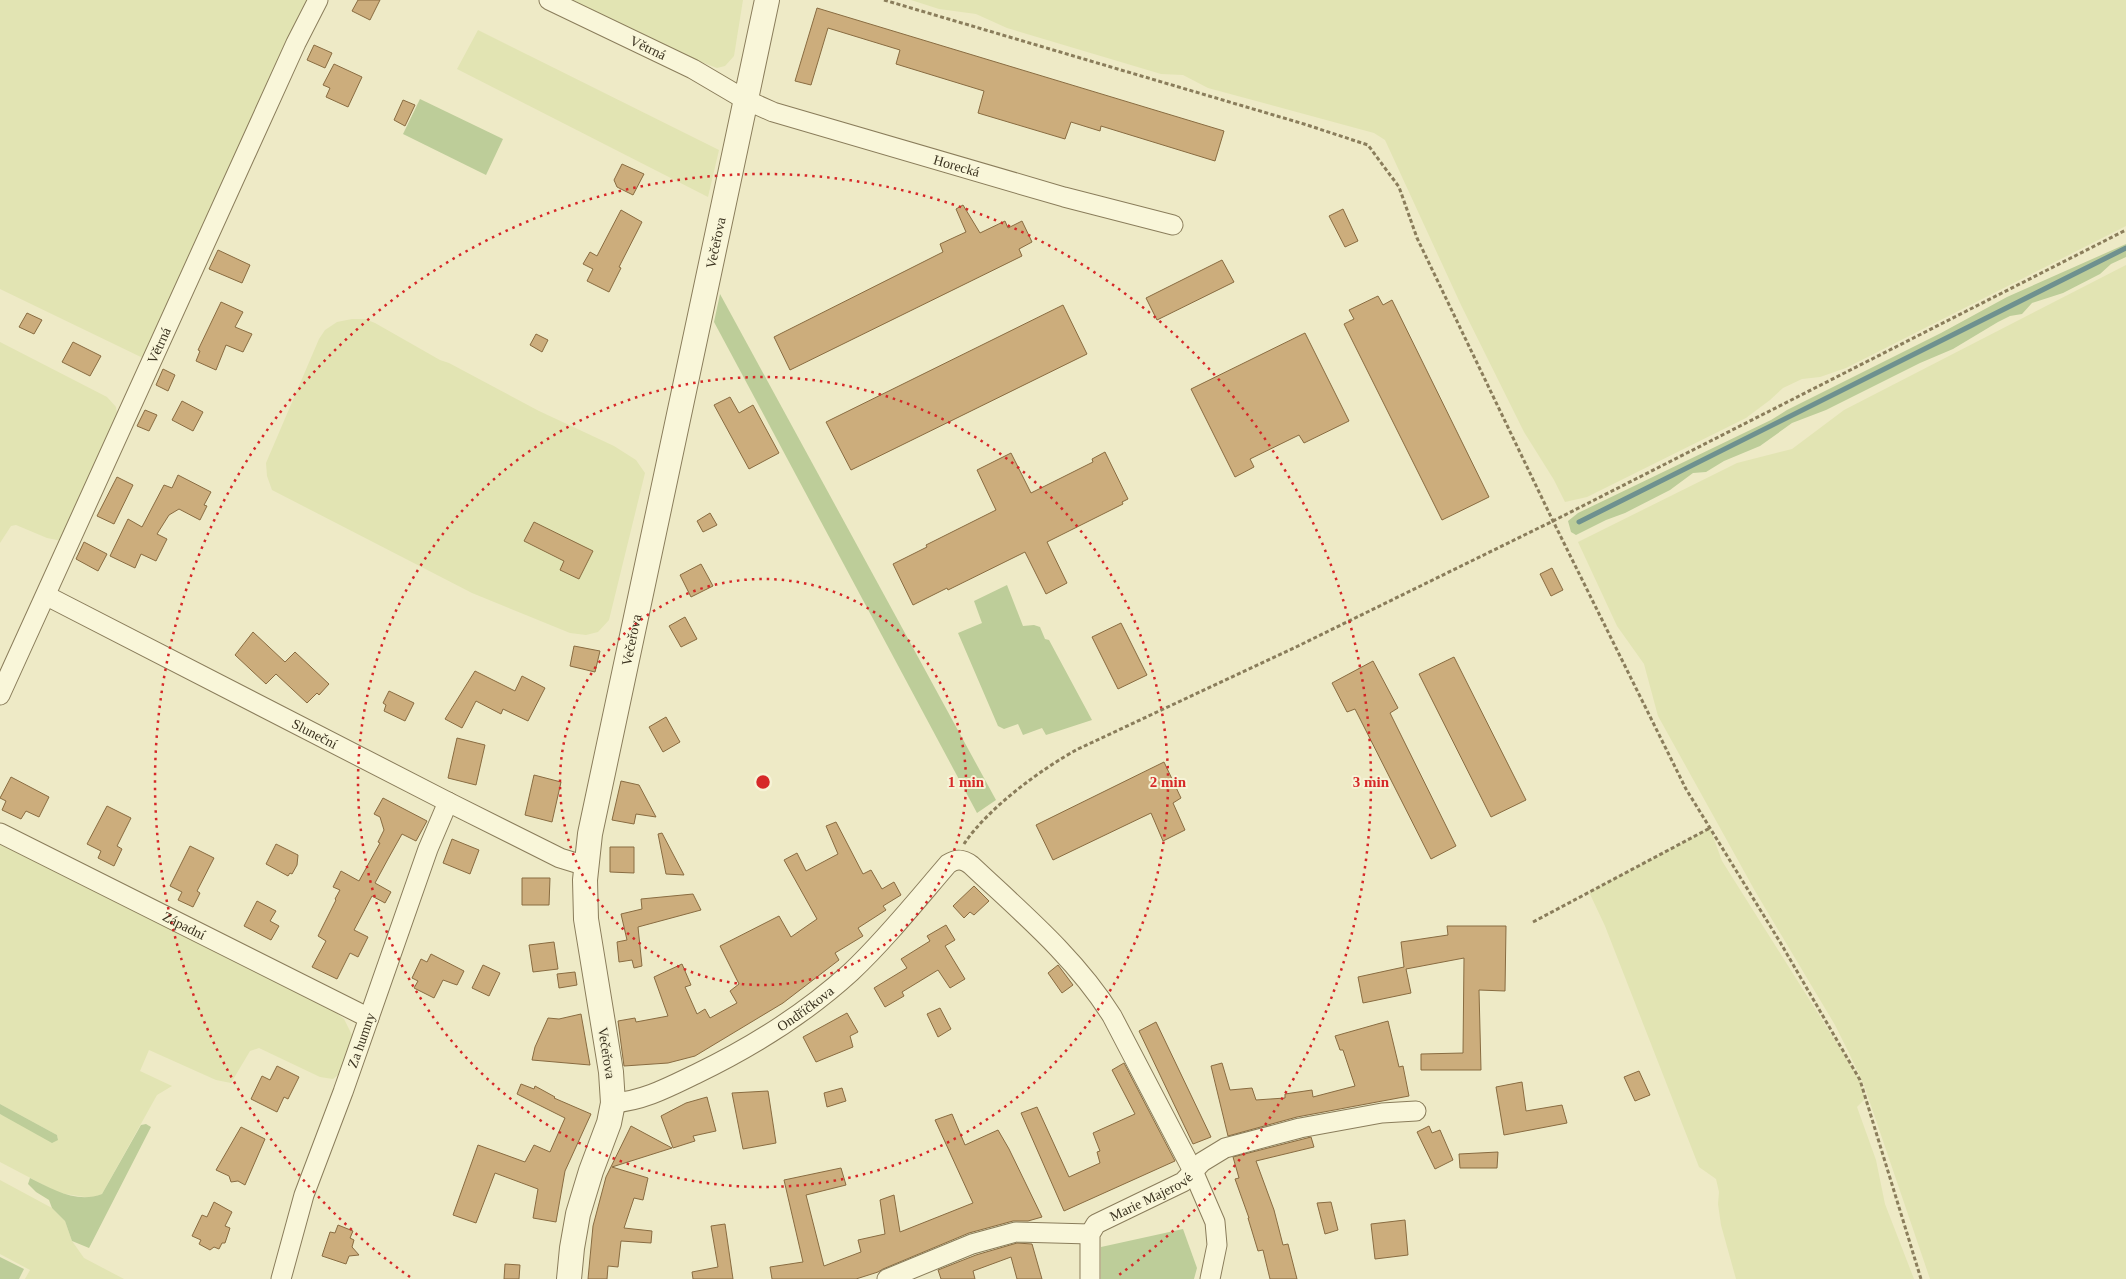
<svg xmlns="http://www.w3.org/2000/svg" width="2126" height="1279" font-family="'Times New Roman',serif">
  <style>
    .farmland { fill: #e2e4b3 }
    .green { fill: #bdcd99 }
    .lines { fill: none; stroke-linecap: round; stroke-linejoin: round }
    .stream { stroke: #6e918f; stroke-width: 5 }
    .building { fill: #ccad7c; stroke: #896c41 }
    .minor-casing { stroke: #8a7d5b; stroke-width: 21 }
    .tertiary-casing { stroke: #8a7d5b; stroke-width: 26 }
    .path { stroke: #8a7d5b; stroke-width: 3; stroke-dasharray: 4 2.5; stroke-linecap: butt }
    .minor { stroke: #f9f6d9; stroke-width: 19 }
    .tertiary { stroke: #f9f6d9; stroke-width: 24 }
    .ring { fill: none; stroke: #d62828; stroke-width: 2.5; stroke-dasharray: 2.5 5 }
    .labels { text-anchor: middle; stroke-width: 4; stroke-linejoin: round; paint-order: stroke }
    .street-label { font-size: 14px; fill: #3a321f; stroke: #f6f3d6 }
    .centre { fill: #d62828; stroke: #f6f3d6; stroke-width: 2.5 }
    .ring-label { font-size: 15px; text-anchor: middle; font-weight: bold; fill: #d62828; stroke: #f6f3d6; stroke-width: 4; stroke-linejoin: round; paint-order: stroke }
  </style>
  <rect width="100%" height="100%" fill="#eeeac6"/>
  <g class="farmland">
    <polygon points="0,0 307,0 145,359 0,289"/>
    <polygon points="566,0 743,0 734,56 725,66 717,68 693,59"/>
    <polygon points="911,0 2126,0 2126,226 1846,368 1820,377 1802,379 1783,388 1770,400 1746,418 1587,497 1565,502 1554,480 1524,432 1461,305 1385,140 1374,133 1208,88 1183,75 1161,74 1007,28 976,14 939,9"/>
    <polygon points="478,30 719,150 708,197 457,69"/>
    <polygon points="2126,265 2126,1279 1930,1279 1864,1085 1848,1051 1835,1025 1755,891 1658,716 1644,664 1617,626 1578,542 1737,463 1792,449 1844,410"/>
    <polygon points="352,319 365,319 375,323 440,360 449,363 539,411 614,446 636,460 645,473 609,620 598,632 586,635 570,633 472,593 272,490 267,476 266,463 319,339 325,330 337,322"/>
    <polygon points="0,342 107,397 116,407 118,421 62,541 47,538 16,525 11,526 0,543"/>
    <polygon points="1710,828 1722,861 1860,1080 1865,1099 1857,1107 1876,1160 1885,1204 1914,1279 1736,1279 1721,1225 1718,1204 1719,1192 1716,1179 1699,1167 1605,926 1589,892"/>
    <polygon points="0,841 329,1007 344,1019 353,1037 339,1074 333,1079 320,1077 259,1048 250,1051 231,1083 216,1080 149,1050 140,1071 172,1086 157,1095 102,1194 91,1198 59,1193 0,1162 0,1114 58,1140 57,1135 0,1104"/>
    <polygon points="0,1180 52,1208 65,1221 72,1241 84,1258 124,1279 25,1279 30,1270 0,1254"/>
  </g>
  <g class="green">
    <polygon points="420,99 503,139 486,175 403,134"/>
    <polygon points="2126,244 2126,257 2111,264 2100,274 2063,293 2032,303 2022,314 2010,316 1998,322 1953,349 1920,363 1826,410 1792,423 1760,446 1724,461 1706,472 1693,473 1670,490 1625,513 1606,520 1576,535 1571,532 1568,521 1578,513 1771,420 1787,410 1941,333 2007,297"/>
    <polygon points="720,294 996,800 977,813 714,322"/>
    <polygon points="1007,585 1023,626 1034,625 1040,627 1045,639 1049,640 1092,720 1046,735 1042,728 1023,735 1018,724 1004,729 998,726 958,633 982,623 974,601"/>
    <polygon points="0,1104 57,1135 58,1140 52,1143 0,1114"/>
    <path d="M146 1124 151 1127 89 1248 72 1241 65 1221 52 1208 49 1200 36 1192 28 1184 30 1178C52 1189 77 1204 102 1194L141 1125Z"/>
    <polygon points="1183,1229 1197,1268 1194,1279 1101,1279 1101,1247"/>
    <polygon points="0,1257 24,1269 19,1279 0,1279"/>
  </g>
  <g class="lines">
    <polyline class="stream" points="1579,522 2126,248"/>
  </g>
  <g class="building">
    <polygon points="358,0 380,0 370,20 352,11"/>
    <polygon points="817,8 1224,131 1215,161 1101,126 1100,131 1071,122 1065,139 978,113 984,91 896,64 900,50 828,28 811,85 795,81"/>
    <polygon points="314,45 332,53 325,68 307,60"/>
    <polygon points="334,64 362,77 348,107 326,97 330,88 323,85"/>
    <polygon points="403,100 415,105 405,126 394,120"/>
    <polygon points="622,164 644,174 633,195 617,187 614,180"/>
    <polygon points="963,205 980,233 1005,221 1008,228 1022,221 1032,242 1019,249 1022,256 790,370 774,337 943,252 940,244 966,232 956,209"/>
    <polygon points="1343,209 1358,241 1345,247 1329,216"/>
    <polygon points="621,210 642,222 619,267 621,268 609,292 587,281 593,269 583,264 590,252 597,256"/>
    <polygon points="218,250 250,265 242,283 209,269"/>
    <polygon points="1222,260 1234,282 1157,320 1146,298"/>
    <polygon points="1378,296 1383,305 1392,300 1489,497 1442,520 1344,324 1354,319 1349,310"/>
    <polygon points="221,302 243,312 235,327 252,334 243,352 226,345 216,370 196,361 200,351 198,350"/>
    <polygon points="1063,305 1087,354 851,470 826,422"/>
    <polygon points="27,313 42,320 34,334 19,327"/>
    <polygon points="1305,333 1349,421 1304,443 1299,435 1250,459 1254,467 1235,477 1191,389"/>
    <polygon points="536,334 548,340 542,352 530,345"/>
    <polygon points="73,342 101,356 90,376 62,362"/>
    <polygon points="163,369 175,375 168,391 156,385"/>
    <polygon points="730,397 739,413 753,405 779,453 749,469 714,405"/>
    <polygon points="182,401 203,412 193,431 172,420"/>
    <polygon points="145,410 157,415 149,431 137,426"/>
    <polygon points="1105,452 1128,499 1122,502 1123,504 1047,542 1067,583 1046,594 1025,552 948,590 947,588 913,605 893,564 927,547 926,545 996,510 977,470 1011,453 1031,493 1093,462 1092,459"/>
    <polygon points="178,475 211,492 204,505 207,506 200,520 179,509 169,515 157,534 167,539 156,561 141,554 135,568 110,556 128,519 142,527 164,485 172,488"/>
    <polygon points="117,477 133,485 114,524 97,516"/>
    <polygon points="710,513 717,525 703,532 697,521"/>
    <polygon points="534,522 593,551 579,579 560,570 564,561 524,541"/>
    <polygon points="84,542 107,554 98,571 76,559"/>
    <polygon points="701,564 713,586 691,597 680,575"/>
    <polygon points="1552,568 1563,590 1551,596 1540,574"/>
    <polygon points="685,617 697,639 681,647 669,626"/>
    <polygon points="1121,623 1147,675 1118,689 1092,637"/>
    <polygon points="253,632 285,662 295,652 329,684 319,695 317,693 307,703 276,674 266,684 235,655"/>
    <polygon points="574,646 600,651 595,672 570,666"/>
    <polygon points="1454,657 1526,800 1491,817 1419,674"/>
    <polygon points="1373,661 1398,708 1390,713 1456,846 1431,859 1355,709 1347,712 1332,683"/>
    <polygon points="475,671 515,691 522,676 545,688 528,721 503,709 501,714 476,701 462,728 445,719"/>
    <polygon points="389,691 414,703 405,721 384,711 386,705 383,703"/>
    <polygon points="666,717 680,742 663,752 649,727"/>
    <polygon points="457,738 485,745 476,785 448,778"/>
    <polygon points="1164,762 1181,798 1173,803 1185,830 1163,841 1151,813 1053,860 1036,825"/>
    <polygon points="534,775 561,782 552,822 525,815"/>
    <polygon points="11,777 49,797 39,817 26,811 21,819 2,810 6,801 0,798"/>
    <polygon points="621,781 639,785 656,817 636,814 634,824 612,820"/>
    <polygon points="383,798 427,821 416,841 402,834 388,859 375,883 391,892 385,903 372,896 354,930 368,937 358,957 350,953 337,979 312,967 326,941 318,936 336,900 335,899 340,890 333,887 341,871 359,881 380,843 378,842 384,830 380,817 374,814"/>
    <polygon points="107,806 131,818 117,846 122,849 114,866 98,858 101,851 87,844"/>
    <polygon points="836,822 863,874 871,870 882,889 894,882 901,895 883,906 886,910 858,928 863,936 835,953 839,960 783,1003 695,1056 668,1063 624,1066 618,1021 635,1018 636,1022 668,1016 654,977 682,964 691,985 685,987 697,1014 705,1009 710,1018 737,1003 730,991 739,984 720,946 779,916 791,937 817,919 784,860 797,853 806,871 838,854 826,826"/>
    <polygon points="662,833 684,875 666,874 658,834"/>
    <polygon points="452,839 479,850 470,874 443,863"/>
    <polygon points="276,844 298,855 297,865 292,874 290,873 288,876 266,864"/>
    <polygon points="190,846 214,858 197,891 200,893 193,907 178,900 182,892 170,886"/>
    <polygon points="610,847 634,847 634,873 610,872"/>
    <polygon points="522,878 550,878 549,905 522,905"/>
    <polygon points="974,886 989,901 974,915 970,912 964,918 953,906"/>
    <polygon points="693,894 701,910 638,927 642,966 634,968 632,960 619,962 617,942 627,940 621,914 642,909 641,899"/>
    <polygon points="257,901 276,911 270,921 279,926 271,940 244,926"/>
    <polygon points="946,925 955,940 945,946 965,979 950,988 938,970 902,992 904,996 885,1007 874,988 907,968 901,959 930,941 927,936"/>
    <polygon points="1447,926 1506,926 1505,991 1479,990 1481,1070 1421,1070 1421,1054 1463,1053 1464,958 1406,969 1411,993 1363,1003 1358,977 1404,967 1401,942 1448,935"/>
    <polygon points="554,942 558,969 533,972 529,945"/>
    <polygon points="431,954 464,971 457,985 443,980 434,998 414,988 418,981 412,978 421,959 427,962"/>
    <polygon points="483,965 500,973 489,996 472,988"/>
    <polygon points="1058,965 1073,985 1062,993 1048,973"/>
    <polygon points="575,972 577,985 559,988 557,974"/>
    <polygon points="940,1008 951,1029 938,1037 927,1014"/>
    <polygon points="847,1013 858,1032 850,1036 853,1047 816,1062 803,1037"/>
    <polygon points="581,1014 590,1065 532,1060 535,1047 548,1018 559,1019"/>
    <polygon points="1388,1021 1399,1067 1403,1066 1409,1096 1297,1117 1228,1136 1211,1066 1222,1063 1230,1090 1252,1088 1256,1100 1285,1098 1285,1094 1312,1090 1313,1097 1355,1086 1343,1050 1340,1050 1335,1036"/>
    <polygon points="1156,1022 1211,1137 1193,1144 1139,1031"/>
    <polygon points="1124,1063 1175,1161 1064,1211 1021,1113 1037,1107 1069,1177 1100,1163 1097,1152 1100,1151 1093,1133 1135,1114 1112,1070"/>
    <polygon points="277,1066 299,1077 288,1099 284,1097 277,1112 251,1099 262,1076 270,1080"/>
    <polygon points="1639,1071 1650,1095 1635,1101 1624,1077"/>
    <polygon points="1522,1082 1526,1111 1562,1105 1567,1123 1504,1135 1496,1087"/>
    <polygon points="521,1084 534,1089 535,1086 555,1097 554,1098 591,1114 565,1171 556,1222 533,1218 538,1189 495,1173 476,1223 453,1215 478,1145 525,1162 534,1145 550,1152 565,1118 517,1094"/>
    <polygon points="842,1088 846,1101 827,1107 824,1093"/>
    <polygon points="768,1091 776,1143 743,1149 732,1093"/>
    <polygon points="707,1097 716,1131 693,1136 695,1141 673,1148 661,1116 686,1103"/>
    <polygon points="952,1114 965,1145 998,1130 1009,1149 1042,1217 1028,1221 1013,1221 969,1233 883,1269 878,1272 856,1279 772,1279 770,1267 803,1262 784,1180 841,1168 846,1185 806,1195 824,1266 861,1252 858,1240 885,1234 880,1200 894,1195 900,1232 973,1203 935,1120"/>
    <polygon points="631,1126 672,1148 612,1167 648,1178 643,1200 634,1198 624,1228 652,1231 651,1243 621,1241 618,1267 608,1266 607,1279 588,1279 593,1226 606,1177"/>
    <polygon points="1429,1126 1432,1133 1440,1130 1453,1160 1435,1169 1417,1132"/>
    <polygon points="241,1127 265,1139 245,1185 238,1181 231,1182 229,1176 216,1170"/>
    <polygon points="1311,1137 1314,1147 1256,1161 1274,1210 1283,1245 1288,1244 1297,1279 1270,1279 1263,1250 1258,1251 1248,1218 1249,1218 1235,1179 1239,1178 1233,1157"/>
    <polygon points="1498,1152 1497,1168 1460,1168 1459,1154"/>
    <polygon points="214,1202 232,1212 225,1226 230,1228 225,1243 222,1243 219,1249 214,1247 210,1250 199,1244 201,1240 192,1236 202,1215 207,1217"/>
    <polygon points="1331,1202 1338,1230 1325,1234 1317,1203"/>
    <polygon points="1405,1220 1408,1255 1375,1259 1371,1224"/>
    <polygon points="725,1224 733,1279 693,1279 692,1272 718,1267 711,1226"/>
    <polygon points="338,1225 353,1231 350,1238 354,1240 352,1247 359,1255 349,1256 346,1264 322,1256 330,1232 335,1233"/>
    <polygon points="1017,1243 1032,1244 1042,1279 1017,1279 1011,1257 973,1271 975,1279 941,1279 938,1270 976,1255"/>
    <polygon points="505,1264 520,1265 519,1279 504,1279"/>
  </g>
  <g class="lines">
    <g class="minor-casing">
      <g id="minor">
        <path id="s1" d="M549 0 693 69 744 99 773 112 1064 197 1173 225"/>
        <path id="s2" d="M47 596 448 802 560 858 586 866"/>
        <path id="s3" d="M0 695 296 43 318 0"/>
        <path id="s4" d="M0 833 369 1018"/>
        <path id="s5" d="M613 1103C643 1101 669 1087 696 1074 750 1048 806 1013 851 972 886 939 917 900 948 864 957 858 963 859 971 865 1021 912 1075 957 1112 1016L1193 1171 1215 1222 1217 1245 1210 1279"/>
        <path id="s6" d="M281 1279 304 1195 343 1092 428 849 448 802"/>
        <polyline points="887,1279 972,1244 1016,1232 1090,1234"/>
        <path id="s7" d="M1090 1279V1234L1096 1224 1183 1182 1202 1162 1225 1148 1300 1128 1382 1113 1416 1111"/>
      </g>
    </g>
    <g class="tertiary-casing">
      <g id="tertiary">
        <path id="s8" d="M569 1279 572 1248 578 1214 591 1171 609 1123 613 1103 611 1072 586 919 585 880 590 834 767 0"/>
      </g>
    </g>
    <g class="path">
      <polyline points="884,0 1304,124 1368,145 1399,187 1417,238 1553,521 1686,789 1780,942 1860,1080 1921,1279"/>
      <path d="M964 844C987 809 1041 769 1078 749L1296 647 1553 521 2126 230"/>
      <polyline points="1533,922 1710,828"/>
    </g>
    <use href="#minor" class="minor"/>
    <use href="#tertiary" class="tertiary"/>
  </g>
  <g class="ring">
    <circle cx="763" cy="782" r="203"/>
    <circle cx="763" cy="782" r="405"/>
    <path d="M410 1277A608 608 0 1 1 1116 1277"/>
  </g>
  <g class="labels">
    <g class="street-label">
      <text dy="5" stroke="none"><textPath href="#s1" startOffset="110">Větrná</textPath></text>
      <text dy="5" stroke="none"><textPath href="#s1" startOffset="442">Horecká</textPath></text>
      <text dy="5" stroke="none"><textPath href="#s8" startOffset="1058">Večeřova</textPath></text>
      <text dy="5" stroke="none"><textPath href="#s3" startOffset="384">Větrná</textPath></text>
      <text dy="5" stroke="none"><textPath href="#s8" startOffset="652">Večeřova</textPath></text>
      <text dy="5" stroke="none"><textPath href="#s2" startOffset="301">Sluneční</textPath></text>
      <text dy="5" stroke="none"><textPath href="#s4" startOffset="206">Západní</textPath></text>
      <text dy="5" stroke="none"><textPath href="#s5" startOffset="216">Ondříčkova</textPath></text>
      <text dy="5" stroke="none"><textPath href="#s6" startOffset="252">Za humny</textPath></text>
      <text transform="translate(607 1053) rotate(81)" y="5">Večeřova</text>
      <text dy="5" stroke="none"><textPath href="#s7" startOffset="118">Marie Majerové</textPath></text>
    </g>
  </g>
  <circle cx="763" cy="782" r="8" class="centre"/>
  <g class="ring-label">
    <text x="966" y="787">1 min</text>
    <text x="1168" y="787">2 min</text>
    <text x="1371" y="787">3 min</text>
  </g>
</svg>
